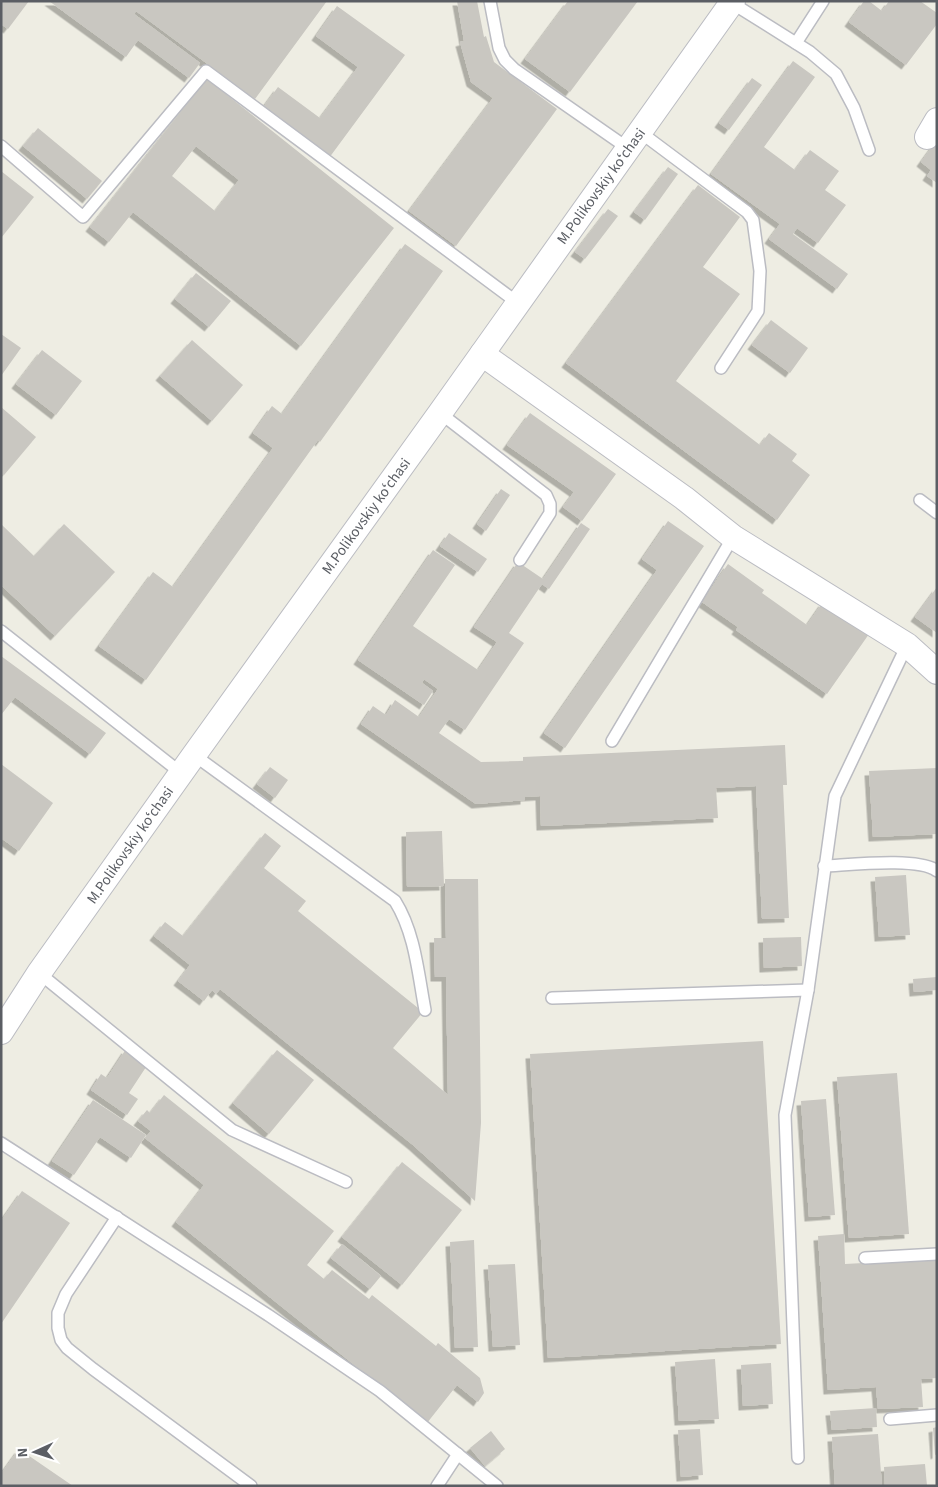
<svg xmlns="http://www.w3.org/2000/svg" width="938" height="1487" font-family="'Source Sans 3',sans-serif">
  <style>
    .building { fill: #c9c7c1; fill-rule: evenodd; filter: url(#shadow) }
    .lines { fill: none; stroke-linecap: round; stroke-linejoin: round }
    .lane-casing { stroke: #bbbcc2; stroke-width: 14 }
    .street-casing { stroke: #bbbcc2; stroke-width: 26 }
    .lane { stroke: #fff; stroke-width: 11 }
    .street { stroke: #fff; stroke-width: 24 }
    .labels { text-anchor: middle; stroke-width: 4; stroke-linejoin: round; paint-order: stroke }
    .street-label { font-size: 15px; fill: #5b5e64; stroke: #fff }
  </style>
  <defs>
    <filter id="shadow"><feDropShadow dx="-4.5" dy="4.5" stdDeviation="0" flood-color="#0004"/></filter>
  </defs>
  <rect width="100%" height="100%" fill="#eeede3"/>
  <g class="building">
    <polygon points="1,1 29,1 8,29 1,24"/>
    <polygon points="49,1 327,1 255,99 136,11 134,14 200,63 189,78 138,40 126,57"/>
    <polygon points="457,1 477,1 484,37 486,36 494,62 557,109 456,246 409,211 493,98 471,82 460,42 464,41"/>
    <polygon points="568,1 638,1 570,92 525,59"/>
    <polygon points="864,1 869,1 882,11 889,1 920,1 937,13 937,24 906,65 849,22"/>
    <polygon points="337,6 405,55 329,158 262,109 278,87 320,118 358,67 316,36"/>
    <polygon points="793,61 815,77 764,147 795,170 810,150 839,171 825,190 846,205 818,243 797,228 793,234 848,274 837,289 769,239 780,224 711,174"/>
    <polygon points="752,78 762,85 729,130 719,123"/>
    <path d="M207 79 394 228 301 346 133 212 109 242 90 227ZM196 146 239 180 215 211 172 176Z"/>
    <polygon points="38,128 102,181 87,199 23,146"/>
    <polygon points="937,140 937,183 927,176 931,170 921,162"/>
    <polygon points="668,167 678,174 645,220 634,212"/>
    <polygon points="1,171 34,197 1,238"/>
    <polygon points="698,185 740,217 703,267 740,294 676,381 760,445 769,433 797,454 792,461 810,475 777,520 566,363"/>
    <polygon points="608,209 618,216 585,259 575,252"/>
    <polygon points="405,244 443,271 320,442 318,440 146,680 99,646 153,572 173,587 273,448 253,433 272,406 282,414"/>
    <polygon points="196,273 231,301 209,327 175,299"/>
    <polygon points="771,320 808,348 790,373 752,345"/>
    <polygon points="1,334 21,348 1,376"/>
    <polygon points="192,340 243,385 212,421 160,376"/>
    <polygon points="42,350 82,381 56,415 16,384"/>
    <polygon points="1,407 36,437 4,475 1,473"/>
    <polygon points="530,413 616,474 582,521 563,507 574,492 507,445"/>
    <polygon points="501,489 510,495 486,531 477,524"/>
    <polygon points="668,521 704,546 565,748 544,733 657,570 642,559"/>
    <polygon points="581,523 590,529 549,589 542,584 509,633 524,643 465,730 449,719 439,733 481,762 523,761 523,757 785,745 787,785 783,785 789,918 762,919 756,786 716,788 718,818 541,826 540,796 525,797 525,800 476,804 361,724 373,706 386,715 395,700 419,717 438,689 424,679 422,683 433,691 424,705 358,660 433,550 455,565 413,626 478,670 497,642 474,627 518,562 543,579"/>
    <polygon points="1,524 34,556 64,524 115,572 55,636 1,585"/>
    <polygon points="449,533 487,559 478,572 440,546"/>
    <polygon points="728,564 764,590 762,593 807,625 823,602 869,634 827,694 736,630 738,627 702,602"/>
    <polygon points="937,587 937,633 915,617"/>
    <polygon points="1,656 106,733 90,754 15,697 1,715"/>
    <polygon points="1,764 53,803 19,851 1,838"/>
    <polygon points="270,767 288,780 275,798 257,784"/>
    <polygon points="937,768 937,834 873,837 869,771"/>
    <polygon points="442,831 444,886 407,887 406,832"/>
    <polygon points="265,833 281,846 264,868 306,901 298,911 423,1012 393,1048 448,1095 446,977 435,977 434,938 446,938 445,879 478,879 481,1123 475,1201 413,1145 220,989 216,994 212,990 204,1001 178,981 190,965 154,936 165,922 183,936"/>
    <polygon points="906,875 910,935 879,937 875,877"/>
    <polygon points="801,937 802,966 764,968 763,938"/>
    <polygon points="937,977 937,990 914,992 913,979"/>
    <polygon points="763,1041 781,1344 548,1358 530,1054"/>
    <polygon points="126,1049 148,1064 129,1093 138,1099 127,1115 91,1090 101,1074 107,1078"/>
    <polygon points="277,1050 314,1080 269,1134 233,1103"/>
    <polygon points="897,1073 909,1234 849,1238 837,1077"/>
    <polygon points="164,1095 334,1231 307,1265 324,1279 332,1270 369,1299 372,1295 436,1346 438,1343 480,1378 484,1393 478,1402 457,1385 427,1423 176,1222 204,1185 145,1138 151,1131 138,1121 147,1110 150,1113"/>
    <polygon points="826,1099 835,1215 809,1217 801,1101"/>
    <polygon points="93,1100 146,1135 131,1158 100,1137 74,1175 52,1161"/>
    <polygon points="402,1162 462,1210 402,1285 342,1237"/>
    <polygon points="22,1191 70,1223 1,1324 1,1221"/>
    <polygon points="844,1234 845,1264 937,1259 937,1378 921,1379 923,1407 878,1409 876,1387 828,1390 818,1236"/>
    <polygon points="474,1240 478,1347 455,1348 450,1242"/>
    <polygon points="342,1244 381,1276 370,1289 331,1258"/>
    <polygon points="515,1264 520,1345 493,1347 488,1265"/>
    <polygon points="715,1359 719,1419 679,1421 675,1362"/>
    <polygon points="771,1363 773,1404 743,1406 741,1365"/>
    <polygon points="876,1408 877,1427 832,1430 830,1411"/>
    <polygon points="937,1427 937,1454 935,1455 933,1428"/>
    <polygon points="700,1429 703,1475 681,1477 678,1430"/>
    <polygon points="491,1431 505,1449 485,1466 470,1448"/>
    <polygon points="878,1434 882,1486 835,1486 832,1437"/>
    <polygon points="19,1449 73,1486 1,1486 1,1474"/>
    <polygon points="925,1464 927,1486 885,1486 884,1467"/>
  </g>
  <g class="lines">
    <g class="lane-casing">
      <g id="lane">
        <polyline points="490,1 499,48 505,60 514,69 629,149"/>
        <polyline points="732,3 810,52 836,74 854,108 869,150"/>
        <polyline points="796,43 823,1"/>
        <polyline points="640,132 747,212 753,220 760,271 758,311 721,368"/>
        <polyline points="1,146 83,217 206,71 518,303"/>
        <polyline points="440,413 546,495 550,504 550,513 520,560"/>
        <polyline points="920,500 937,513"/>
        <polyline points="1,631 181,773"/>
        <polyline points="612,741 733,537"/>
        <path d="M194 755 395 901C415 933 418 973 425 1010"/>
        <path d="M824 866C849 865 919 857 937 871"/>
        <polyline points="39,973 232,1130 346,1182"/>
        <polyline points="552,998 808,990"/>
        <polyline points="1,1143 268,1315 380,1391 497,1486"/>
        <polyline points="117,1217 66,1294 58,1313 58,1328 61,1340 67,1348 93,1369 251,1486"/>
        <polyline points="865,1258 937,1254"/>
        <polyline points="890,1419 937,1415"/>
        <polyline points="798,1458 785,1115 808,990 835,796 907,645"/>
        <polyline points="437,1486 458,1454"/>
      </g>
    </g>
    <g class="street-casing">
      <g id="street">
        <polyline points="927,137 937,120"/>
        <polyline points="482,354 684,498 733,537 907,645 937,672"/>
        <polyline points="1,1032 39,973 194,755 440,413 733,1"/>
      </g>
    </g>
    <use href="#lane" class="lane"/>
    <use href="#street" class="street"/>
  </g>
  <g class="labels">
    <g class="street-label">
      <text transform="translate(601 186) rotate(-54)" y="5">M.Polikovskiy koʻchasi</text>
      <text transform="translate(366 516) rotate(-54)" y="5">M.Polikovskiy koʻchasi</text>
      <text transform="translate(130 845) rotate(-55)" y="5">M.Polikovskiy koʻchasi</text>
    </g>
  </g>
  <rect width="938" height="1487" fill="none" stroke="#5b5e64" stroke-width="5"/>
  <g transform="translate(35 1452) rotate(267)" stroke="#ffffff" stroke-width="4" paint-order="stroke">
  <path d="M0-4L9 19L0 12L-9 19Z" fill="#5b5e64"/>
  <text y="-8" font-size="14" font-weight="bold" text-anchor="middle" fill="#5b5e64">N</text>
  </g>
</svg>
